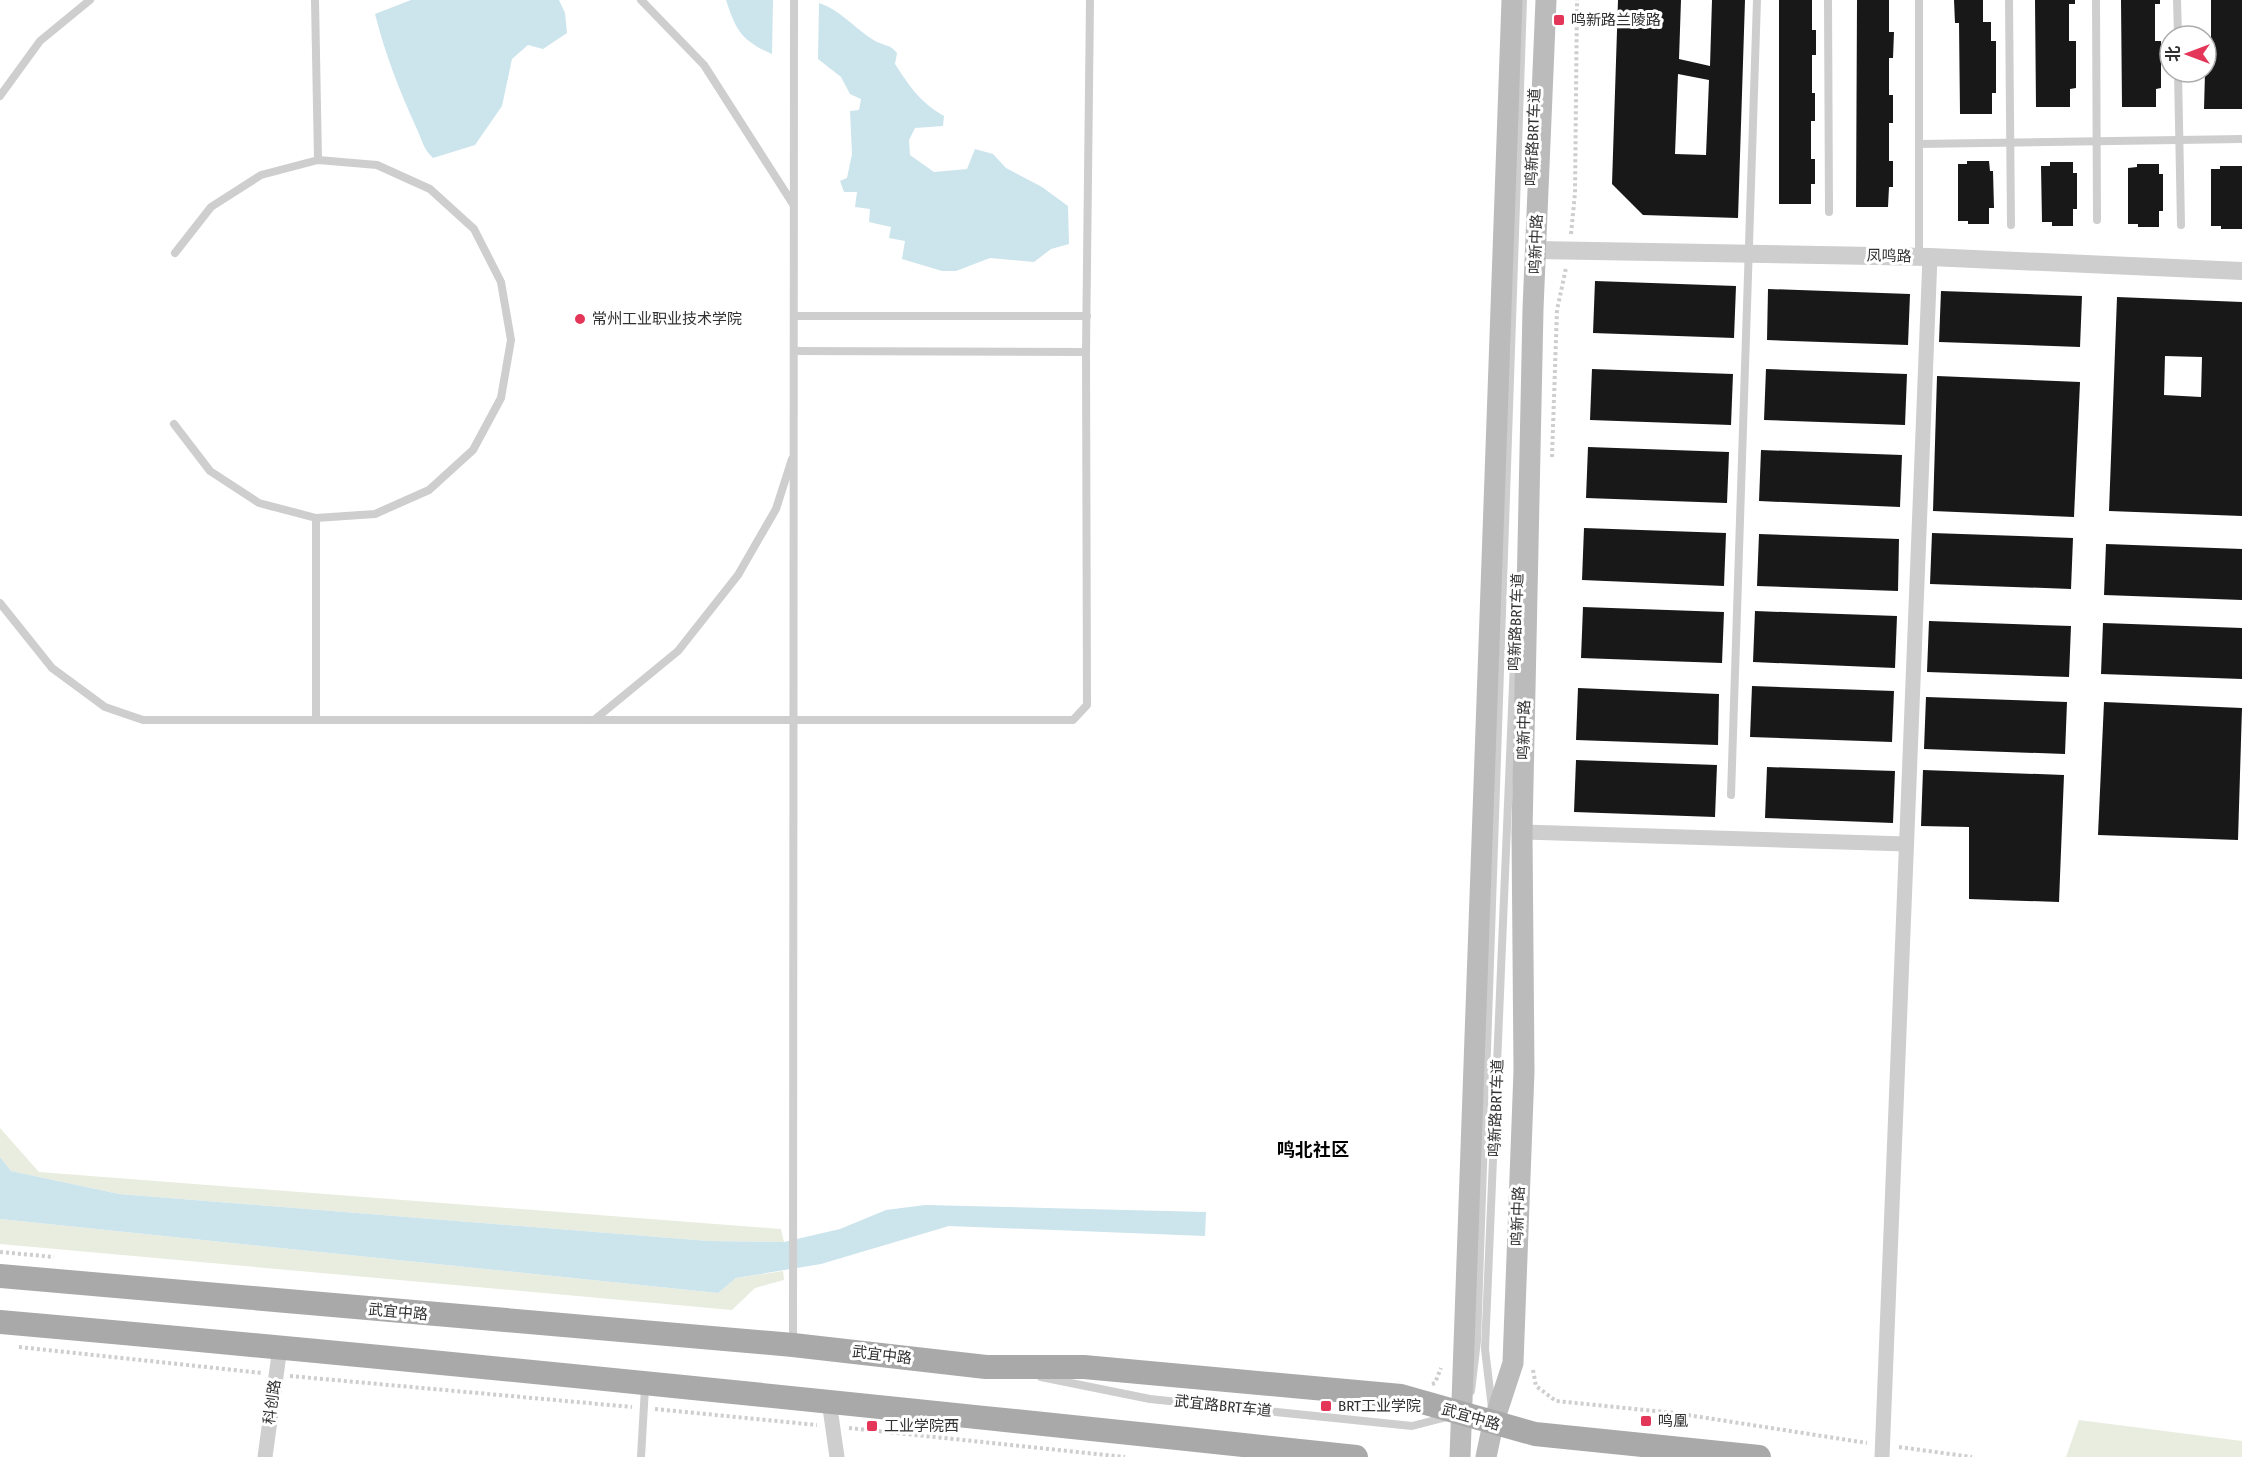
<svg xmlns="http://www.w3.org/2000/svg" width="2242" height="1457" font-family="'Fira Sans Condensed','Noto Sans SC',sans-serif">
  <style>
    .green { fill: #e8eddf }
    .water { fill: #cce4ec }
    .building { fill: #181818; fill-rule: evenodd }
    .lines { fill: none; stroke-linecap: round; stroke-linejoin: round }
    .path { stroke: #cecece; stroke-width: 4; stroke-dasharray: 3 3; stroke-linecap: butt }
    .service { stroke: #cecece; stroke-width: 8 }
    .minor { stroke: #cecece; stroke-width: 15 }
    .tertiary { stroke: #cecece; stroke-width: 18 }
    .secondary { stroke: #bbb; stroke-width: 21 }
    .primary { stroke: #a9a9a9; stroke-width: 24 }
    .poi-dot { fill: #e43658; stroke: #fff; stroke-width: 2 }
    .labels { text-anchor: middle; stroke-width: 6; stroke-linejoin: round; paint-order: stroke }
    .poi-label { font-size: 15px; fill: #313131; stroke: #fff; text-anchor: start }
    .street-label { font-size: 15px; fill: #313131; stroke: #fff }
    .quarter-label { font-size: 18px; font-weight: bold; fill: #000; stroke: #fff }
  </style>
  <rect width="100%" height="100%" fill="#fff"/>
  <g class="green">
    <polygon points="0,1128 39,1172 781,1229 784,1242 709,1241 119,1194 11,1171 0,1157"/>
    <polygon points="0,1219 718,1293 736,1278 783,1271 784,1280 755,1288 732,1310 0,1244"/>
    <polygon points="2079,1420 2242,1441 2242,1457 2066,1457"/>
  </g>
  <g class="water">
    <path d="M411 0H559L565 13 567 33 543 49 528 45 512 59 502 106 475 145 433 158C423 149 422 139 416 127 399 90 385 53 375 14Z"/>
    <path d="M726 0H773L772 54C742 41 736 31 726 0Z"/>
    <path d="M819 3C841 10 857 31 877 42 886 46 891 45 897 53L895 64C910 87 920 102 944 116L943 126 915 128 909 140 910 155 934 172 967 169 975 149 993 154 1006 168 1042 187 1068 206 1069 244 1051 249 1034 262 990 258 956 271H942L902 259 905 241 889 238 891 227 869 222 870 209 855 207 857 192H844L840 181 847 178 852 154 850 111 859 110 861 99 850 94 841 77 818 59Z"/>
    <polygon points="0,1157 11,1171 119,1194 709,1241 784,1242 840,1229 886,1210 925,1205 1206,1212 1205,1236 949,1226 821,1264 736,1278 718,1293 0,1219"/>
  </g>
  <g class="building">
    <path d="M1618 0H1681L1679 59 1710 66 1712 0H1745L1738 218 1643 215 1612 184ZM1678 74 1709 80 1706 155 1675 154Z"/>
    <polygon points="1779,0 1812,0 1812,30 1816,30 1816,55 1812,55 1812,93 1815,93 1815,121 1811,121 1811,159 1815,159 1815,184 1811,184 1811,204 1779,204"/>
    <polygon points="1857,0 1889,0 1889,32 1894,32 1893,58 1889,58 1889,95 1893,95 1893,123 1889,123 1889,161 1893,161 1893,187 1889,187 1888,207 1856,207"/>
    <polygon points="1954,0 1983,0 1983,22 1991,22 1991,41 1996,41 1996,93 1992,93 1992,114 1960,114 1959,23 1955,23"/>
    <polygon points="2035,0 2075,0 2075,4 2069,4 2069,41 2076,41 2076,88 2070,89 2070,107 2036,107"/>
    <polygon points="2121,0 2160,0 2160,4 2155,4 2155,41 2161,41 2161,88 2156,89 2156,107 2122,107"/>
    <polygon points="2211,0 2242,0 2242,109 2204,109 2206,37 2211,37"/>
    <polygon points="1967,161 1989,161 1990,171 1993,171 1994,208 1989,208 1989,224 1968,224 1968,221 1958,221 1958,164 1967,164"/>
    <polygon points="2050,162 2073,162 2073,173 2077,173 2077,209 2073,209 2073,226 2052,226 2052,222 2042,222 2041,166 2050,166"/>
    <polygon points="2137,164 2159,164 2159,174 2163,174 2163,211 2159,211 2159,227 2138,227 2138,224 2128,224 2128,168 2137,167"/>
    <polygon points="2220,166 2242,166 2242,229 2221,229 2221,226 2211,226 2211,169 2220,169"/>
    <polygon points="1595,281 1736,286 1734,338 1593,333"/>
    <polygon points="1768,289 1910,294 1908,345 1767,340"/>
    <polygon points="1941,291 2082,296 2080,347 1939,342"/>
    <path d="M2117 297 2242 302V516L2109 511ZM2165 356 2202 357 2201 397 2164 395Z"/>
    <polygon points="1592,369 1733,374 1731,425 1590,420"/>
    <polygon points="1766,369 1907,374 1905,425 1764,420"/>
    <polygon points="1937,376 2080,382 2074,517 1933,511"/>
    <polygon points="1588,447 1729,452 1727,503 1586,498"/>
    <polygon points="1761,450 1902,455 1900,507 1759,501"/>
    <polygon points="1584,528 1726,533 1724,586 1582,580"/>
    <polygon points="1932,533 2073,538 2071,589 1930,584"/>
    <polygon points="1759,534 1899,539 1898,591 1757,586"/>
    <polygon points="2106,544 2242,549 2242,600 2104,595"/>
    <polygon points="1583,607 1724,612 1722,663 1581,658"/>
    <polygon points="1755,611 1897,616 1895,668 1753,662"/>
    <polygon points="1929,621 2071,626 2069,677 1927,672"/>
    <polygon points="2103,623 2242,628 2242,679 2101,674"/>
    <polygon points="1752,686 1894,691 1892,742 1750,737"/>
    <polygon points="1578,688 1719,694 1718,745 1576,740"/>
    <polygon points="1926,697 2067,702 2065,754 1924,749"/>
    <polygon points="2104,702 2242,708 2238,840 2098,835"/>
    <polygon points="1576,760 1717,765 1715,817 1574,812"/>
    <polygon points="1767,767 1895,771 1893,823 1765,818"/>
    <polygon points="1923,770 2064,775 2059,902 1969,899 1969,827 1921,826"/>
  </g>
  <g class="lines">
    <g class="path">
      <polyline points="1571,234 1575,193 1577,0"/>
      <polyline points="1552,457 1557,310 1566,268"/>
      <polyline points="0,1252 54,1257"/>
      <polyline points="19,1347 262,1373"/>
      <polyline points="1533,1370 1536,1386 1556,1401 1675,1413 1867,1443"/>
      <polyline points="290,1376 632,1407"/>
      <polyline points="1432,1384 1435,1383 1441,1368"/>
      <polyline points="655,1409 817,1425"/>
      <polyline points="849,1428 1125,1457"/>
      <polyline points="1899,1447 1972,1457"/>
    </g>
    <g class="service">
      <polyline points="315,0 318,160"/>
      <polyline points="641,0 704,65 793,204"/>
      <polyline points="1828,0 1829,212"/>
      <polyline points="2009,0 2011,225"/>
      <polyline points="2096,0 2097,220"/>
      <polyline points="2177,0 2178,36"/>
      <polyline points="2178,72 2181,225"/>
      <polyline points="0,96 40,41 90,0"/>
      <polyline points="1919,144 2242,139"/>
      <polyline points="1919,256 1919,0"/>
      <polyline points="794,316 1087,316"/>
      <polyline points="794,351 1086,352"/>
      <polyline points="174,424 210,471 259,503 316,518 375,514 429,490 473,450 501,398 511,340 501,282 474,229 430,189 377,165 318,160 261,175 211,207 175,253"/>
      <polyline points="316,518 316,720"/>
      <polyline points="0,603 52,668 105,707 143,720 1073,720 1087,705 1086,352 1090,0"/>
      <polyline points="594,720 678,651 738,575 776,509 792,459"/>
      <polyline points="1731,795 1757,0"/>
      <polyline points="793,1342 794,0"/>
      <polyline points="1041,1377 1150,1399 1412,1426 1447,1417"/>
      <polyline points="1471,1391 1477,1341 1523,0"/>
      <polyline points="1492,1408 1485,1349 1516,614"/>
      <polyline points="641,1457 645,1388"/>
    </g>
    <g class="minor">
      <polyline points="1522,832 1906,844"/>
      <polyline points="829,1401 837,1457"/>
      <polyline points="265,1457 280,1347"/>
      <polyline points="1882,1457 1930,257"/>
    </g>
    <polyline class="tertiary" points="1536,250 1930,257 2242,271"/>
    <g class="secondary">
      <polyline points="1460,1457 1512,0"/>
      <polyline points="1486,1457 1493,1424 1513,1363 1524,1071 1522,832 1533,309 1546,0"/>
    </g>
    <g class="primary">
      <polyline points="0,1276 793,1345 986,1367 1084,1367 1401,1396 1535,1434 1759,1457"/>
      <path d="M0 1322C453 1362 904 1409 1356 1457"/>
    </g>
  </g>
  <g class="poi-dot">
    <rect x="1553" y="14" width="12" height="12" rx="3"/>
    <circle cx="580" cy="319" r="6"/>
    <rect x="1320" y="1400" width="12" height="12" rx="3"/>
    <rect x="1640" y="1415" width="12" height="12" rx="3"/>
    <rect x="866" y="1420" width="12" height="12" rx="3"/>
  </g>
  <g class="labels">
    <g class="poi-label">
      <text x="1571" y="25">鸣新路兰陵路</text>
      <text x="592" y="324">常州工业职业技术学院</text>
      <text x="1338" y="1411">BRT工业学院</text>
      <text x="1658" y="1426">鸣凰</text>
      <text x="884" y="1431">工业学院西</text>
    </g>
    <g class="street-label">
      <text transform="translate(1533 137) rotate(-88)" y="5">鸣新路BRT车道</text>
      <text transform="translate(1536 244) rotate(-88)" y="5">鸣新中路</text>
      <text transform="translate(1889 256) rotate(1)" y="5">凤鸣路</text>
      <text transform="translate(1516 622) rotate(-88)" y="5">鸣新路BRT车道</text>
      <text transform="translate(1524 730) rotate(-89)" y="5">鸣新中路</text>
      <text transform="translate(1496 1108) rotate(-88)" y="5">鸣新路BRT车道</text>
      <text transform="translate(1518 1216) rotate(-88)" y="5">鸣新中路</text>
      <text transform="translate(398 1312) rotate(5)" y="5">武宜中路</text>
      <text transform="translate(882 1355) rotate(7)" y="5">武宜中路</text>
      <text transform="translate(272 1402) rotate(-82)" y="5">科创路</text>
      <text transform="translate(1223 1406) rotate(6)" y="5">武宜路BRT车道</text>
      <text transform="translate(1471 1417) rotate(16)" y="5">武宜中路</text>
    </g>
    <g class="quarter-label">
      <text x="1313" y="1156">鸣北社区</text>
    </g>
  </g>
  <g transform="translate(2188 54) rotate(270)"><circle r="28" fill="#ffffff" stroke="#adadad" stroke-width="1.5"/>
  <path d="M0-4.5L10 22L0 15L-10 22Z" fill="#e43658"/>
  <text y="-9" font-size="16" font-weight="bold" text-anchor="middle" fill="#313131">北</text>
  </g>
</svg>
